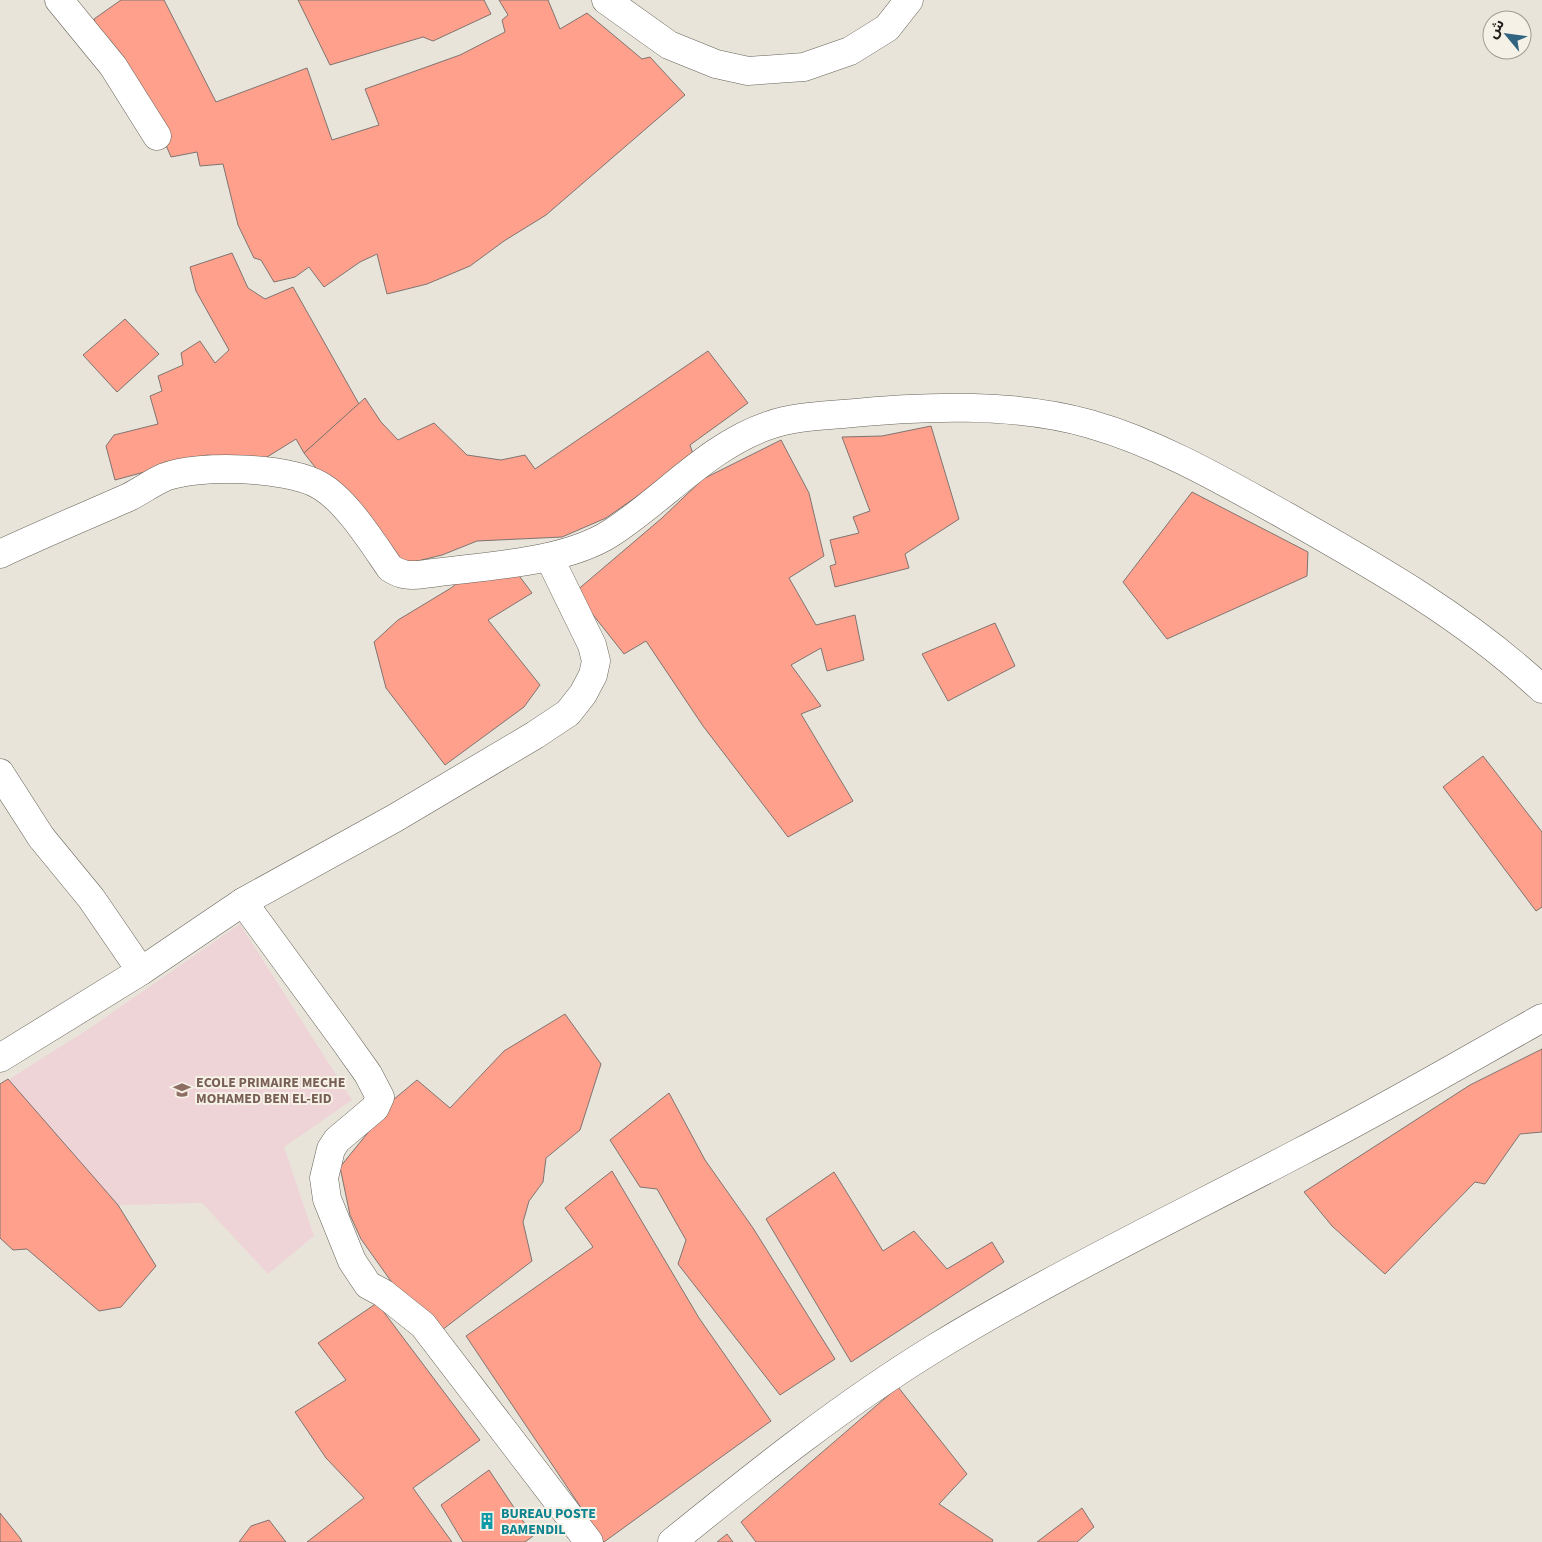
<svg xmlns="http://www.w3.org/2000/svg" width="1542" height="1542" font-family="'Source Sans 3','Noto Sans Arabic',sans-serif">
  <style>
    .education { fill: #eed3d7 }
    .building { fill: #fea08b; stroke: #7f7471 }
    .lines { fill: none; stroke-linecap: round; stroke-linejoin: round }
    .street-casing { stroke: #67635a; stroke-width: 29 }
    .secondary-casing { stroke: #67635a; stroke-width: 29 }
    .street { stroke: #fff; stroke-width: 28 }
    .secondary { stroke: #fff; stroke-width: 28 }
    .labels { text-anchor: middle; stroke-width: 4; stroke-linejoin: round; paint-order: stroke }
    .education-label { font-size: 14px; font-weight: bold; fill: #785e54; stroke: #f6f1e6; text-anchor: start }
    .culture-label { font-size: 14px; font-weight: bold; fill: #0d838f; stroke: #f6f1e6; text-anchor: start }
  </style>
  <rect width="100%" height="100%" fill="#e9e4d9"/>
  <polygon class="education" points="240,924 352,1100 284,1147 314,1236 268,1274 202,1203 118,1205 8,1080 90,1028"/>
  <g class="building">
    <polygon points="121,0 164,0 216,102 307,68 332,140 379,125 365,89 460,55 505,32 502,20 508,15 499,0 548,0 560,29 587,13 642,59 650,57 685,95 546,215 504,241 470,266 427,284 387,294 377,254 360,262 324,287 309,267 295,277 274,282 261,260 254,258 238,225 223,164 200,166 197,152 171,157 150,107 98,32 94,19"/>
    <polygon points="298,0 484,0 491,14 433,41 423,37 330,65"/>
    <polygon points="232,253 248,288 265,299 293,287 359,404 304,453 296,439 251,467 245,459 207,455 115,480 106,446 114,435 158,424 150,396 162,391 158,376 183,365 181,353 200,341 215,363 229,350 196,291 190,267"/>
    <polygon points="125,319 159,354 117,392 83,355"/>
    <polygon points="708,351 748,403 690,445 693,454 652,486 606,518 562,537 477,541 442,555 401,565 365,531 304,453 365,398 381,422 398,440 434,423 467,455 501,460 525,455 535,469"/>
    <polygon points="931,426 959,519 905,554 909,568 835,587 830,566 836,564 830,540 859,533 853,517 870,511 842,437 882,436"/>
    <polygon points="781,440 809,493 824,556 789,578 816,625 855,615 864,660 827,671 821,648 791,665 821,706 801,714 853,801 788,837 703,726 646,641 624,654 575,592 662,518 703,479"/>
    <polygon points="1192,492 1308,552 1307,576 1167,639 1123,582"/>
    <polygon points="511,565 532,593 488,620 540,685 524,707 445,765 386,688 374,642 398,620 451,588 466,576 469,583"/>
    <polygon points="995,623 1015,666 948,701 922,654"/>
    <polygon points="1483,756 1542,832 1542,907 1536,911 1443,787"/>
    <polygon points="565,1014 601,1064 580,1130 546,1158 543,1182 529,1201 523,1222 532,1261 442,1330 393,1284 361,1239 350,1215 340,1167 379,1119 381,1110 417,1080 450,1108 504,1051"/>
    <polygon points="1542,1049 1542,1132 1520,1134 1485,1184 1475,1182 1385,1274 1332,1226 1304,1192 1470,1085"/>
    <polygon points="8,1079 118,1205 156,1266 121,1307 99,1311 27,1249 13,1250 0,1238 0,1084"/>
    <polygon points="669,1093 705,1160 753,1228 835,1359 780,1395 678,1264 686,1240 657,1189 640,1187 610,1140"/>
    <polygon points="612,1171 699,1318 771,1421 604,1542 466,1336 593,1247 565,1208"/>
    <polygon points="834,1172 883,1251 914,1231 947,1269 992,1242 1004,1262 851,1362 766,1219"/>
    <polygon points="377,1303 480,1440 413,1488 452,1542 307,1542 364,1498 326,1458 295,1412 346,1380 318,1343"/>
    <polygon points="898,1387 967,1474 939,1504 993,1540 992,1542 756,1542 741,1522"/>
    <polygon points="489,1470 533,1536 525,1542 463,1542 441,1505"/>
    <polygon points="1082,1508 1094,1527 1077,1542 1037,1542"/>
    <polygon points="0,1513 20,1538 22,1542 0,1542"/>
    <polygon points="269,1520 286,1542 239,1542 251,1526"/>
    <polygon points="727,1534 733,1542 717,1542"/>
  </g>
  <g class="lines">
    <g class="street-casing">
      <g id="street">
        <polyline points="59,0 113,66 157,136"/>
        <polyline points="606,0 669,45 716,64 748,71 804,67 850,51 887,28 909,0"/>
        <path d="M0 554C43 534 86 516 129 497 141 491 153 482 165 477 199 464 287 467 319 485 346 500 372 542 390 568 402 576 411 576 425 574 481 566 563 564 611 533 664 499 709 445 770 425 793 417 819 416 843 414 922 406 1013 402 1090 424 1160 444 1223 481 1286 516 1376 567 1466 618 1542 689"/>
        <polyline points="0,773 41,837 91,898 141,971"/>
        <polyline points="243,902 341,1036 368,1074 380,1097 375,1108 337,1140 331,1149 324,1178 327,1199 352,1261 368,1285 383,1293 423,1325 589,1542"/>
        <polyline points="0,1058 141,971 243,902 395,818 535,735 568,713 583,694 593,675 596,661 592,645 549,557"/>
      </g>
    </g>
    <g class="secondary-casing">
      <path id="secondary" d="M672 1542C756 1474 842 1405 935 1348 1053 1276 1178 1216 1300 1152 1382 1110 1462 1063 1542 1018"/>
    </g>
    <use href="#street" class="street"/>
    <use href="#secondary" class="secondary"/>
  </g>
  <defs>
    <g id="school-bare" transform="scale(1.35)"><path d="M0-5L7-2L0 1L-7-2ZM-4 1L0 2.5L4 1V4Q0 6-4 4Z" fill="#8d6e63" stroke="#f6f1e6" stroke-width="2.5" paint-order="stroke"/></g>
    <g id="building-bare" transform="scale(1.35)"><path d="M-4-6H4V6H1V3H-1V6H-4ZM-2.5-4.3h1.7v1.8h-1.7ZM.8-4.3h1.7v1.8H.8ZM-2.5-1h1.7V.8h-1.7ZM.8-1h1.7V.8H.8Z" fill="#0f9aa8" stroke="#f6f1e6" stroke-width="2.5" paint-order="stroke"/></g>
  </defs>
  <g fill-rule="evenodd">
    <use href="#school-bare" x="182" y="1090"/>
    <use href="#building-bare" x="487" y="1521"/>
  </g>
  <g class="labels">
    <g class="education-label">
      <text x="196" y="1087">ECOLE PRIMAIRE MECHE<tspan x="196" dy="16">MOHAMED BEN EL-EID</tspan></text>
    </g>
    <g class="culture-label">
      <text x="501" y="1518">BUREAU POSTE<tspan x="501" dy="16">BAMENDIL</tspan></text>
    </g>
  </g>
  <g transform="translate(1507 35) rotate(299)"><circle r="24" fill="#f6f1e6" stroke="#a09d94"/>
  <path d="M0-4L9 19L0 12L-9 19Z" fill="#316481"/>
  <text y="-8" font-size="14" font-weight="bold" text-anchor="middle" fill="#1f1e1a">ش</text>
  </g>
</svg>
